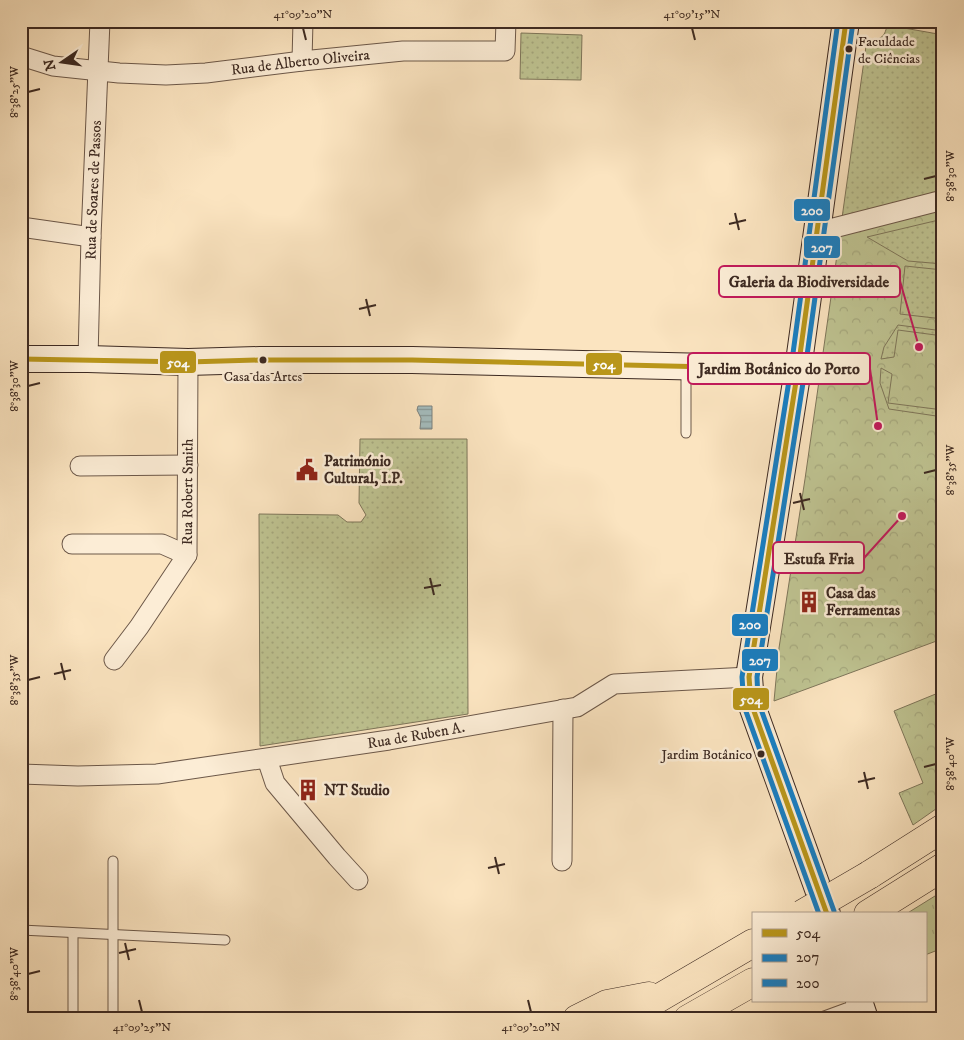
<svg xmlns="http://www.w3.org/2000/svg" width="964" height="1040" font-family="'IM FELL DW Pica',serif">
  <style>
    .grass { fill: url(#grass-tufts); stroke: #7e765a }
    .park { fill: url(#park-crowns); stroke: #7e765a }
    .garden { fill: url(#garden-dots); stroke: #7e765a }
    .water { fill: url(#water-rules); stroke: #7a817f }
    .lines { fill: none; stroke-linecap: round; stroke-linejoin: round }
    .lane-casing { stroke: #6c5849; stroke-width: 11 }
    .street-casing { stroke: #6c5849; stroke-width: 21 }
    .secondary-casing { stroke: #3c2921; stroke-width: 28 }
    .highway-casing { stroke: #3c2921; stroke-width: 29 }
    .lane { stroke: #fcedd6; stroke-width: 9 }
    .street { stroke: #fcedd6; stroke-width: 19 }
    .secondary { stroke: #fcedd6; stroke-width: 26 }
    .highway { stroke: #fbe4c0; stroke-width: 28 }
    .highway-bridge-casing { stroke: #3c2921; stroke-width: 29; stroke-linecap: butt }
    .highway-bridge { stroke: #fbe4c0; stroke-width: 28 }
    .bus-1-casing { stroke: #fcedd6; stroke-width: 9 }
    .bus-2-casing { stroke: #fcedd6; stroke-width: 9 }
    .bus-3-casing { stroke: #fcedd6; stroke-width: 9 }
    .bus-1 { stroke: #b9961a; stroke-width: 5 }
    .bus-2 { stroke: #187ec2; stroke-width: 5 }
    .bus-3 { stroke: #187ec2; stroke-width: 5 }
    .ticks { fill: none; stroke: #3c2921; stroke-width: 2 }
    .bus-dot { fill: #3c2921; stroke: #fcedd6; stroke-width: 2 }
    .labels { text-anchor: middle; stroke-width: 5; stroke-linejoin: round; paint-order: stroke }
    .bus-label { font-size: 14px; fill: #3c2921; stroke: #fcedd6; text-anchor: start }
    .street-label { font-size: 15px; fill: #3c2921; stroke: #fcedd6 }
    .poi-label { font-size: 15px; font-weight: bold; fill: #3c2921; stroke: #fcedd6; text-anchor: start }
    .leader { fill: none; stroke: #c2185b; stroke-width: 2 }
    .callout-dot { fill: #c2185b; stroke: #fcedd6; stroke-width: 2 }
    .callout { fill: #fcedd6; stroke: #c2185b; stroke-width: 2 }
    .callout-label { font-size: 16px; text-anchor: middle; font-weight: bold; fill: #3c2921 }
    .line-badge { stroke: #fcedd6; stroke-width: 2 }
    .badge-label { font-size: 14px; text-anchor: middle; font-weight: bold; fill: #fff }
    .neatline { fill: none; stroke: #3c2921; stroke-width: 2 }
    .ticks-label { font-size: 12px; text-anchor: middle; fill: #3c2921 }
  </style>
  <defs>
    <pattern id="grass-tufts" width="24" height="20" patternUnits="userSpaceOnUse" patternTransform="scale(1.25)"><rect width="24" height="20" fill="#bfc492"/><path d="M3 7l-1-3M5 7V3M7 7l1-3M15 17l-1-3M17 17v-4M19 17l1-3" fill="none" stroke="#a5a87e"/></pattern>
    <pattern id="park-crowns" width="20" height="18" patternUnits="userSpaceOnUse" patternTransform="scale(1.25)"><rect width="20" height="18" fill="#bfc492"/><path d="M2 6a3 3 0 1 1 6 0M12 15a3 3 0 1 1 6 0" fill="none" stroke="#a5a87e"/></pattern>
    <pattern id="garden-dots" width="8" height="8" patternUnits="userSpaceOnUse" patternTransform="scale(1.25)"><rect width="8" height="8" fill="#bfc492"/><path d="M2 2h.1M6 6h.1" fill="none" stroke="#a5a87e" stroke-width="1.8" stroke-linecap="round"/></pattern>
    <pattern id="water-rules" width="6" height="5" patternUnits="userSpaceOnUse" patternTransform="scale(1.25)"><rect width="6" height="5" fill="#a4bcbd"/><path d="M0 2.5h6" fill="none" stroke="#879999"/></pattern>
  </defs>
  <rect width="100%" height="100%" fill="#fbe4c0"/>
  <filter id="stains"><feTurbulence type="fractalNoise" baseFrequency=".004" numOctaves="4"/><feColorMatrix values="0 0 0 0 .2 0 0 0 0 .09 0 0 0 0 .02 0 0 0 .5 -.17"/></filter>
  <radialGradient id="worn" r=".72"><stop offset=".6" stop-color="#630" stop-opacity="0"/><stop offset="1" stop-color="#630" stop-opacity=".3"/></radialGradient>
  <polygon class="grass" points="943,891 943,948 925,955 925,914 906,914"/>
  <g class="park">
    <polygon points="943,207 943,641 942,639 774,701 779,648 805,479 840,234"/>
    <polygon points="943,691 943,804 913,825 899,793 923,783 894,711"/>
  </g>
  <g class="garden">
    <path d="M887 25 938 34 943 39V192L842 218 867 39C879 41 885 38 887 25Z"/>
    <polygon points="521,33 582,35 581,80 520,79"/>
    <polygon points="943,219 943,264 908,261 867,237"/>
    <polygon points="905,266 943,270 943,319 900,314"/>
    <polygon points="898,325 943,331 943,336 898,330 894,357 881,359 884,347"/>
    <polygon points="881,368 892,374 888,403 943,410 943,417 889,409 880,383"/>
    <polygon points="360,439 467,439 468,714 260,746 259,514 338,515 347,522 361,522 366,515 359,503"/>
  </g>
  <polygon class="water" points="418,406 432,406 432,429 420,429 421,418 417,410"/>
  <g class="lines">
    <g class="lane-casing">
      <g id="lane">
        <polyline points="686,369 686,433"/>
        <polyline points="21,930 225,940"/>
        <polyline points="73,1019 73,933"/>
        <polyline points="113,1019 113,861"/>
        <polyline points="816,1019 857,1004"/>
      </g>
    </g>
    <g class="street-casing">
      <g id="street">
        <path id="s1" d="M21 56 53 66 119 73 166 75 206 73 302 61 403 51H505L506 21"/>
        <polyline points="302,61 303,21"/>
        <polyline points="21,227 91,237"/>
        <polyline points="818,232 943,200"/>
        <path id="s2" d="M88 359 91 237 100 21"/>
        <polyline points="80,466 188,465"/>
        <polyline points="72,544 162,544 187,555"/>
        <path id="s3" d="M114 660 139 627 187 555 188 362"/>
        <polyline points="267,759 275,783 337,857 358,880"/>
        <path id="s4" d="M21 774 78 776 157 774 389 740 577 707 614 684 749 677"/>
        <polyline points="562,861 563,709"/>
      </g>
    </g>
    <g class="secondary-casing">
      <g id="secondary">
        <polyline points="21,359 88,359 188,362 260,360 412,360 798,369"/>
        <polyline points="827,914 751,703 749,677 798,369 846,21"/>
        <polyline points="859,1001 865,1019"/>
      </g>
    </g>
    <g class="highway-casing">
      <g id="highway">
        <polyline points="869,875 943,828"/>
        <polyline points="868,914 943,867"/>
        <polyline points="577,1019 607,1004 649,996"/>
        <polyline points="623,1019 753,943"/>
        <polyline points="688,1019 753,982"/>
      </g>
    </g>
    <use href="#lane" class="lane"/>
    <use href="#street" class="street"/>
    <use href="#secondary" class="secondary"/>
    <use href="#highway" class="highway"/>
    <g class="highway-bridge-casing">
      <polyline id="highway-bridge" points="802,914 869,875"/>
    </g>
    <use href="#highway-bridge" class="highway-bridge"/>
    <g class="bus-1-casing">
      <g id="bus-1">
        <polyline points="21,359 188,362 260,360 412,360 798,369"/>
        <polyline points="827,914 751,703 749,677 798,369 846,21"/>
      </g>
    </g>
    <g class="bus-2-casing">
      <polyline id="bus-2" points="834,911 758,701 757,677 805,370 853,22"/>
    </g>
    <g class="bus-3-casing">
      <polyline id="bus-3" points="819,914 744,706 742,677 791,368 838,21"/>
    </g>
    <use href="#bus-1" class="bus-1"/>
    <use href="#bus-2" class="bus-2"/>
    <use href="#bus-3" class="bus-3"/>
  </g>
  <path class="ticks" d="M303 28 306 40M692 28 695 40M28 92 40 89M924 179 936 176M735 213 739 230M729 224 746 220M366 299 370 316M359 309 376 305M28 386 40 383M924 473 936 470M800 493 804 510M793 503 810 499M430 578 434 595M424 588 441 585M61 663 65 680M54 674 71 670M28 680 40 677M924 767 936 764M864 772 868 789M858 782 875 778M495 857 499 874M488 868 505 864M125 943 129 960M119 953 136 949M28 974 40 971M139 1000 142 1012M528 1000 531 1012"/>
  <defs>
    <g id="civic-bare" transform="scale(1.725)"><path d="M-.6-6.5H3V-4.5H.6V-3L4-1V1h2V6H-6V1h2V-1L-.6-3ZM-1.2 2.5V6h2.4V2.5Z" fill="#8f2418" stroke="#fcedd6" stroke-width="2.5" paint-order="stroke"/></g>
    <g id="building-bare" transform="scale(1.725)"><path d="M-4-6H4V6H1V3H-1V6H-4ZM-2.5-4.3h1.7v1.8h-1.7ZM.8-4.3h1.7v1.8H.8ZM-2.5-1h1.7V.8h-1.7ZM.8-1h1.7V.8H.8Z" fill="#8f2418" stroke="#fcedd6" stroke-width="2.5" paint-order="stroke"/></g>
  </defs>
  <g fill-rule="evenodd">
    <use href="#civic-bare" x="307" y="470"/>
    <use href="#building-bare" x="809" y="602"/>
    <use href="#building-bare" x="308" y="790"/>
  </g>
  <g class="bus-dot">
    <circle cx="849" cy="49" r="4.5"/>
    <circle cx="263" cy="360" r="4.5"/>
    <circle cx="761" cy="754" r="4.5"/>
  </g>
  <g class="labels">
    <g class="bus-label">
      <text x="858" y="46">Faculdade<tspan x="858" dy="17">de Ciências</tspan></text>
      <text x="263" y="381" text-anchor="middle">Casa das Artes</text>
      <text x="752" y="759" text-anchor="end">Jardim Botânico</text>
    </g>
    <g class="street-label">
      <text dy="5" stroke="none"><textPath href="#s1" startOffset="282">Rua de Alberto Oliveira</textPath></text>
      <text dy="5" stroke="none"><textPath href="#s2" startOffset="169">Rua de Soares de Passos</textPath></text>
      <text dy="5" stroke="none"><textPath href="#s3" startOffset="191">Rua Robert Smith</textPath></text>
      <text dy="5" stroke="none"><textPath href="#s4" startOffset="398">Rua de Ruben A.</textPath></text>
    </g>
    <g class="poi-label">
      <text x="324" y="466">Património<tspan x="324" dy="17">Cultural, I.P.</tspan></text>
      <text x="826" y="598">Casa das<tspan x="826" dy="17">Ferramentas</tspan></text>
      <text x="324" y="795">NT Studio</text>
    </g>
  </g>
  <path class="leader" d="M919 347L900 281M878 426L870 369M902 516L864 558"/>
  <g class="callout-dot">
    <circle cx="919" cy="347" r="5"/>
    <circle cx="878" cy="426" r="5"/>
    <circle cx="902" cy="516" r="5"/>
  </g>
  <g class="callout">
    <rect x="719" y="266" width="181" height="31" rx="5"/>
    <rect x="688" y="353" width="182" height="31" rx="5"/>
    <rect x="773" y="542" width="91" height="31" rx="5"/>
  </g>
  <g class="callout-label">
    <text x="809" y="287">Galeria da Biodiversidade</text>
    <text x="779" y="374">Jardim Botânico do Porto</text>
    <text x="819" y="564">Estufa Fria</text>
  </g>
  <g class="line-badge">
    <rect x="793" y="198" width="38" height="24" rx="5" fill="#187ec2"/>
    <rect x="803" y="235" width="38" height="24" rx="5" fill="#187ec2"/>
    <rect x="159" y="350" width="38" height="24" rx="5" fill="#b9961a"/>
    <rect x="585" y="352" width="38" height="24" rx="5" fill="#b9961a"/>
    <rect x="731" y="613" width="38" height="24" rx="5" fill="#187ec2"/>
    <rect x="741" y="648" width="38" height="24" rx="5" fill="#187ec2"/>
    <rect x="732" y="687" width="38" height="24" rx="5" fill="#b9961a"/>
  </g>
  <g class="badge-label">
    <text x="812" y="215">200</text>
    <text x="822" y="252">207</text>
    <text x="178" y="367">504</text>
    <text x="604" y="369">504</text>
    <text x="750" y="629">200</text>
    <text x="760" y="665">207</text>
    <text x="751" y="704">504</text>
  </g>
  <rect width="964" height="1040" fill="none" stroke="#fbe4c0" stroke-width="55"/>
  <rect x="752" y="912" width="175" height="90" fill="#fcedd6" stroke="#af9f8e"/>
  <rect x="762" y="929" width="25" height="8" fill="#b9961a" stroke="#af9f8e"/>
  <text x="796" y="938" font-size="15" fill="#3c2921">504</text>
  <rect x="762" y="954" width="25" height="8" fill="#187ec2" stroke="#af9f8e"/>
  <text x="796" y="962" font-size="15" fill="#3c2921">207</text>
  <rect x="762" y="979" width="25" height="8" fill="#187ec2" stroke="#af9f8e"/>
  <text x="796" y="988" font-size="15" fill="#3c2921">200</text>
  <g transform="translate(62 62) rotate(257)" stroke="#fcedd6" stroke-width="4" paint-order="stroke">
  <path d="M0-4L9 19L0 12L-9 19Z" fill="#3c2921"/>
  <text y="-8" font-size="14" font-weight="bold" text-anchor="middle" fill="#3c2921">N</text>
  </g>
  <rect x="28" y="28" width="908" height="984" class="neatline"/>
  <g class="ticks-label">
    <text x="303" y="18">41°09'20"N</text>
    <text x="692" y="18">41°09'15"N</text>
    <text transform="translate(14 92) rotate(-90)" y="4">8°38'25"W</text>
    <text transform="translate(950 176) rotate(-90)" y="4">8°38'30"W</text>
    <text transform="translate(14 386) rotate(-90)" y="4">8°38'30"W</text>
    <text transform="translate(950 470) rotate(-90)" y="4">8°38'35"W</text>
    <text transform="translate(14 680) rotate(-90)" y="4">8°38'35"W</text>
    <text transform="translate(950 764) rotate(-90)" y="4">8°38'40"W</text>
    <text transform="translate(14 974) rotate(-90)" y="4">8°38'40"W</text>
    <text x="142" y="1031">41°09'25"N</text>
    <text x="531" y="1031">41°09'20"N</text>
  </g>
  <rect width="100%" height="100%" filter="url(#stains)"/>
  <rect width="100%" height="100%" fill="url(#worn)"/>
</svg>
